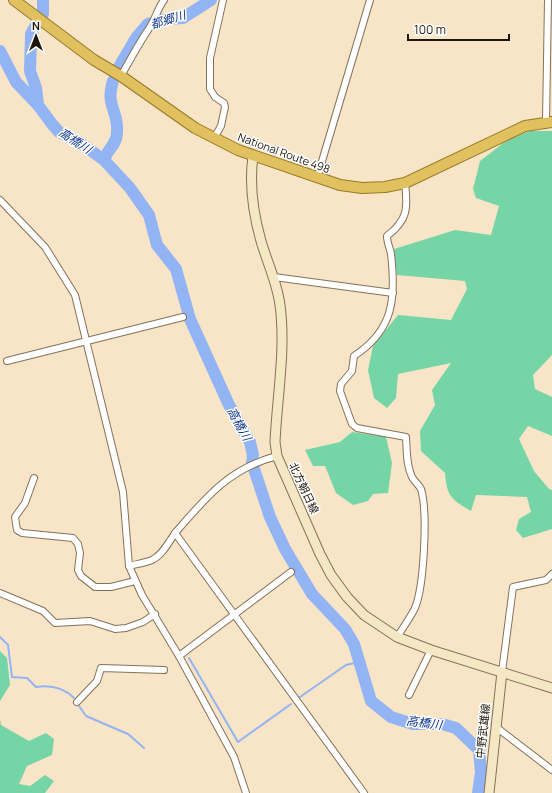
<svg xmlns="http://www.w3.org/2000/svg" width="552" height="793" font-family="Manrope,'Noto Sans JP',sans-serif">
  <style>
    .green { fill: #75d5a6 }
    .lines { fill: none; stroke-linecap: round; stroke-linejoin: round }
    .stream { stroke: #92b4f4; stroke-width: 2 }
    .river { stroke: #92b4f4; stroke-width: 12 }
    .minor-casing { stroke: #847258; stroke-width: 8 }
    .secondary-casing { stroke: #847258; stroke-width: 11 }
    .trunk-casing { stroke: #977a28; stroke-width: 12 }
    .minor { stroke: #fff; stroke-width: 6 }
    .secondary { stroke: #f4e7c3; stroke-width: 9 }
    .trunk { stroke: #e0c05f; stroke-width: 10 }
    .labels { text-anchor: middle; stroke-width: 3; stroke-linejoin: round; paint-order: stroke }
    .street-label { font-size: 11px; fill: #1c160b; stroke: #fff }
    .water-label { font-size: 12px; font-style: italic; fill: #0e358f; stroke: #fff }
  </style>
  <rect width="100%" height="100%" fill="#f8e5c7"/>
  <g class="green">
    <path d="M530 131H552V355L533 375 535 389 552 397V436L528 426 519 439 534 471 549 489 552 490V529L523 538 516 530 519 519 531 512 527 497 476 495 471 511C451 499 447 497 445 473L421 451 420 431 435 405 432 390 451 363 398 374 396 398 387 408 374 398 368 370 373 346 398 315 451 320 467 289 465 281 397 275 394 249 455 230 491 235 499 206 476 198 473 189 480 161 506 141Z"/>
    <polygon points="352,432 386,437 392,463 388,493 373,494 368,501 353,505 336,493 325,466 313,466 305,450 340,442"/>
    <polygon points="0,651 7,658 10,685 0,701"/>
    <polygon points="0,719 1,725 29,741 46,733 54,739 52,755 27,766 19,784 30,786 45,775 54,781 45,793 0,793"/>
  </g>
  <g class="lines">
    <g class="stream">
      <path d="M0 637 8 645 12 677 27 678 36 687C50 685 63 687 74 698"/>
      <polyline points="189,658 238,742 291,704"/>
      <polyline points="300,697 346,665 359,662"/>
      <polyline points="79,706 86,716 128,734 144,748"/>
    </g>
    <g class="river">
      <polyline points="43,0 43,14"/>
      <polyline points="35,27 31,34 30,71 36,88 38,105"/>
      <polyline points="0,51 16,82 38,105 52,124 59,132 79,142 104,160 130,188 149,215 157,245 176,269 190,319 229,405 250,442 253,455 252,463 270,517 285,549 312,594 345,629 354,644 371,701 391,717 413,724 442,724 456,728 479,750 481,772 478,793"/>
      <polyline points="119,67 136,38 148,24 166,19 183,18 211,0"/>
      <path d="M104 160C107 150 117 144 117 133 119 110 105 107 113 81"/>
    </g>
    <g class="minor-casing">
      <g id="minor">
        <polyline points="548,0 546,121 549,123"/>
        <path d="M121 76C130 60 138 45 148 30 155 21 157 9 164 0"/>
        <polyline points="214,138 221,126 225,107 224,103 215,97 210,89 210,58 223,0"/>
        <polyline points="317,178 370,0"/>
        <polyline points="0,200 45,247 75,295 123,492 129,566 142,595 179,656 234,757 246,793"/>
        <polyline points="274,277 393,293"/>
        <polyline points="7,361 183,317"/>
        <polyline points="34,478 25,503 15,517 17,530 22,533 73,538 78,544 80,553 78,570 81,576 95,587 111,587 135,581"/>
        <polyline points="175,533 364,793"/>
        <path d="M129 566C136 564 145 563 152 560 163 555 169 541 176 532 206 497 230 468 277 456"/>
        <polyline points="0,593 43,611 55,623 90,621 115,629 126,628 143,622 155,614"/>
        <path d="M397 637C403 628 410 618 415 608 424 586 428 512 421 489 419 485 414 481 412 477 406 465 407 450 406 437L357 428 352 424 340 391 341 384 352 371 354 356C394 330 396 298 391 254 390 248 387 243 387 236 408 220 408 208 405 183"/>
        <polyline points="179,656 291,572"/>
        <polyline points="502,672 513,587 546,580 552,574"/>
        <polyline points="409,695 431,650"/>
        <polyline points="77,702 97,681 101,668 164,670"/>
        <polyline points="496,727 552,770"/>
      </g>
    </g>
    <g class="secondary-casing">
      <g id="secondary">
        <path d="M253 156C249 185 253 213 261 241 267 262 277 282 280 305 286 350 277 397 275 442L277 456 320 554 331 575 347 597 364 615 397 637 431 650 552 688"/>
        <polyline points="489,793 502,672"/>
      </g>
    </g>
    <g class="trunk-casing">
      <polyline id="trunk" points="14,0 94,60 121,76 195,128 238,150 340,185 362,188 385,187 405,183 525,126 552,122"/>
    </g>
    <use href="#minor" class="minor"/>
    <use href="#secondary" class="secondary"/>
    <use href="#trunk" class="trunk"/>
  </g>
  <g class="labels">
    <g class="street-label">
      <text transform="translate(284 153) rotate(20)" y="4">National Route 498</text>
      <text transform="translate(304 488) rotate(65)" y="4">北方朝日線</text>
      <text transform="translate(483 731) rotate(-84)" y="4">中野武雄線</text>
    </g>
    <g class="water-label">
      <text transform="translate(168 20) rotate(-17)" y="4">都郷川</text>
      <text transform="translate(75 141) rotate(33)" y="4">高橋川</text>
      <text transform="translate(239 424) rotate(61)" y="4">高橋川</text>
      <text transform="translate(424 723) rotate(7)" y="4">高橋川</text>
    </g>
  </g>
  <g transform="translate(36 36)" stroke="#ffffff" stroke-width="3" paint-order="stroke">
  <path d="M0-3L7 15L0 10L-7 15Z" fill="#1c160b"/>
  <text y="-6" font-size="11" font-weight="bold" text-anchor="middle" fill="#1c160b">N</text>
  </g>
  <path d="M408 34v6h101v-6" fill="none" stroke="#1c160b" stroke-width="2"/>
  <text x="414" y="34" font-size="12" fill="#1c160b" stroke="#ffffff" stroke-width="3" paint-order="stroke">100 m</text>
</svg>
